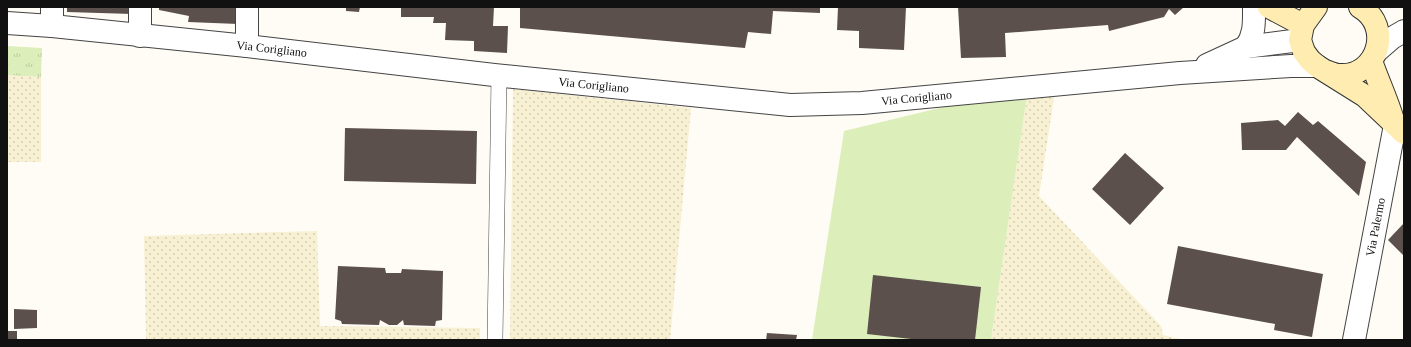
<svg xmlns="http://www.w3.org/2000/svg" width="1411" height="347" font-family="Georgia,serif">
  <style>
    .farmland { fill: url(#farmland-dots) }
    .grass { fill: url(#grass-tufts) }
    .park { fill: #dceeba }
    .building { fill: #5b504c }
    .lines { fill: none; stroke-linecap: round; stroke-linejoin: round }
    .service-casing { stroke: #444; stroke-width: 16 }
    .minor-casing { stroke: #444; stroke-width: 24 }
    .tertiary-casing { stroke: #444; stroke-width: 24 }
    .secondary-casing { stroke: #333; stroke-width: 24 }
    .service { stroke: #fff; stroke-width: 15 }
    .minor { stroke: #fff; stroke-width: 22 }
    .tertiary { stroke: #fff; stroke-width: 22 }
    .secondary { stroke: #ffecb0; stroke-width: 22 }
    .labels { text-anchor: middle; stroke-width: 4; stroke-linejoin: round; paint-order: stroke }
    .street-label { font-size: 12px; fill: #111; stroke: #fff }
  </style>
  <defs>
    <pattern id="farmland-dots" width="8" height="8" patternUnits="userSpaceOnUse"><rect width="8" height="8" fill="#f8f0d2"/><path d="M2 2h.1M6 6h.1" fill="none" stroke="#d4cdb3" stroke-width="1.8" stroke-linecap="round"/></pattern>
    <pattern id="grass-tufts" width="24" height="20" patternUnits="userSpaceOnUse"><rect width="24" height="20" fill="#dceeba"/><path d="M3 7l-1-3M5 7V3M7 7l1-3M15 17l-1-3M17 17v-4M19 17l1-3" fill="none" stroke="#bccb9f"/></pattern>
  </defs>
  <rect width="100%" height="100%" fill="#fffcf5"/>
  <g class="farmland">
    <polygon points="7,75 41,77 41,162 7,162"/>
    <polygon points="513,89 691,108 670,340 510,340"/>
    <polygon points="1055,91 1039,196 1161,326 1163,335 1183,340 991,340 1027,95"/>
    <polygon points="317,231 320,326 480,328 480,340 146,340 144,236"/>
  </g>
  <polygon class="grass" points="7,46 42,48 41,77 7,75"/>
  <polygon class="park" points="1027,95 991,340 812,340 844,131 952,105"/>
  <g class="building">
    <polygon points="67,7 132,7 132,14 67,12"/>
    <polygon points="159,7 238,7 238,24 188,22 189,16 159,10"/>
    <polygon points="346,7 360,7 359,12 346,11"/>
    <polygon points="401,7 494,7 493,26 508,26 507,53 474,51 474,41 445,40 446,23 433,23 434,17 401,17"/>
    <polygon points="520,7 820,7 820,13 773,11 771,34 748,32 745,48 520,28"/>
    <polygon points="838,7 906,7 904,50 859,48 859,31 837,30"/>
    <polygon points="958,7 1184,7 1175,15 1169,9 1164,17 1109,31 1108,25 1005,33 1006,57 961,58"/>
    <polygon points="1298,112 1313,125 1318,121 1366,162 1359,196 1297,137 1286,150 1242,150 1241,123 1278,120 1285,126"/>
    <polygon points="345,128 477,131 476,184 344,181"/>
    <polygon points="1125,153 1164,188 1130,225 1092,189"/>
    <polygon points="1404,223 1404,256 1388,240"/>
    <polygon points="1178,246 1323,274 1312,337 1274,330 1275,324 1167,304"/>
    <polygon points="338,266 385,268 386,273 401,273 402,269 443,271 442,320 436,321 435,326 404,325 403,320 397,325 389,325 380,320 379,325 342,324 341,321 335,319"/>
    <polygon points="873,275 981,287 975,340 920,340 867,334"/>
    <polygon points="14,309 37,310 37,328 14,329"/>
    <rect x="7" y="331" width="10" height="9"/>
    <polygon points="767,333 797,335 796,340 766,340"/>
  </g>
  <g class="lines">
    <g class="service-casing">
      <polyline id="service" points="495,340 499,75"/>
    </g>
    <g class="minor-casing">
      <g id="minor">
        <polyline points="140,7 140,36"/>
        <polyline points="247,7 247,46"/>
        <path id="s1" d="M7 23 52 26 247 46 494 75 790 105 862 103 1180 73 1291 66H1317"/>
        <polyline points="52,26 52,7"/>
        <path d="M1246 47C1255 34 1254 22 1254 7"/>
        <polyline points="1207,65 1246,47 1300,40"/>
        <path id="s2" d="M1354 340 1395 125"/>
      </g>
    </g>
    <g class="tertiary-casing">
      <polyline id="tertiary" points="1377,51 1392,38 1404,31"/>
    </g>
    <g class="secondary-casing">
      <g id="secondary">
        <polyline points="1269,7 1303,25"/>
        <polyline points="1316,7 1303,25 1300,40 1304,52 1310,60 1317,66 1365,96 1404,133"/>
        <path d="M1371 61C1378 81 1387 100 1393 120"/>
        <path d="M1328 72C1331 73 1336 75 1340 75 1378 77 1393 26 1360 7"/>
      </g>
    </g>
    <use href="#service" class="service"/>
    <use href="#minor" class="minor"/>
    <use href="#tertiary" class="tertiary"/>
    <use href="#secondary" class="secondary"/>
  </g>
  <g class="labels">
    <g class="street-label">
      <text dy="4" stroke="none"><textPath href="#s1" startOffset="266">Via Corigliano</textPath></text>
      <text dy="4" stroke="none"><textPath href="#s1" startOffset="590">Via Corigliano</textPath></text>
      <text dy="4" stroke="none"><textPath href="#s1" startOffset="914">Via Corigliano</textPath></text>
      <text dy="4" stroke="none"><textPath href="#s2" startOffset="115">Via Palermo</textPath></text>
    </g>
  </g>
  <rect width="1411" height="347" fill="none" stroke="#111111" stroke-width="16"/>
</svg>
